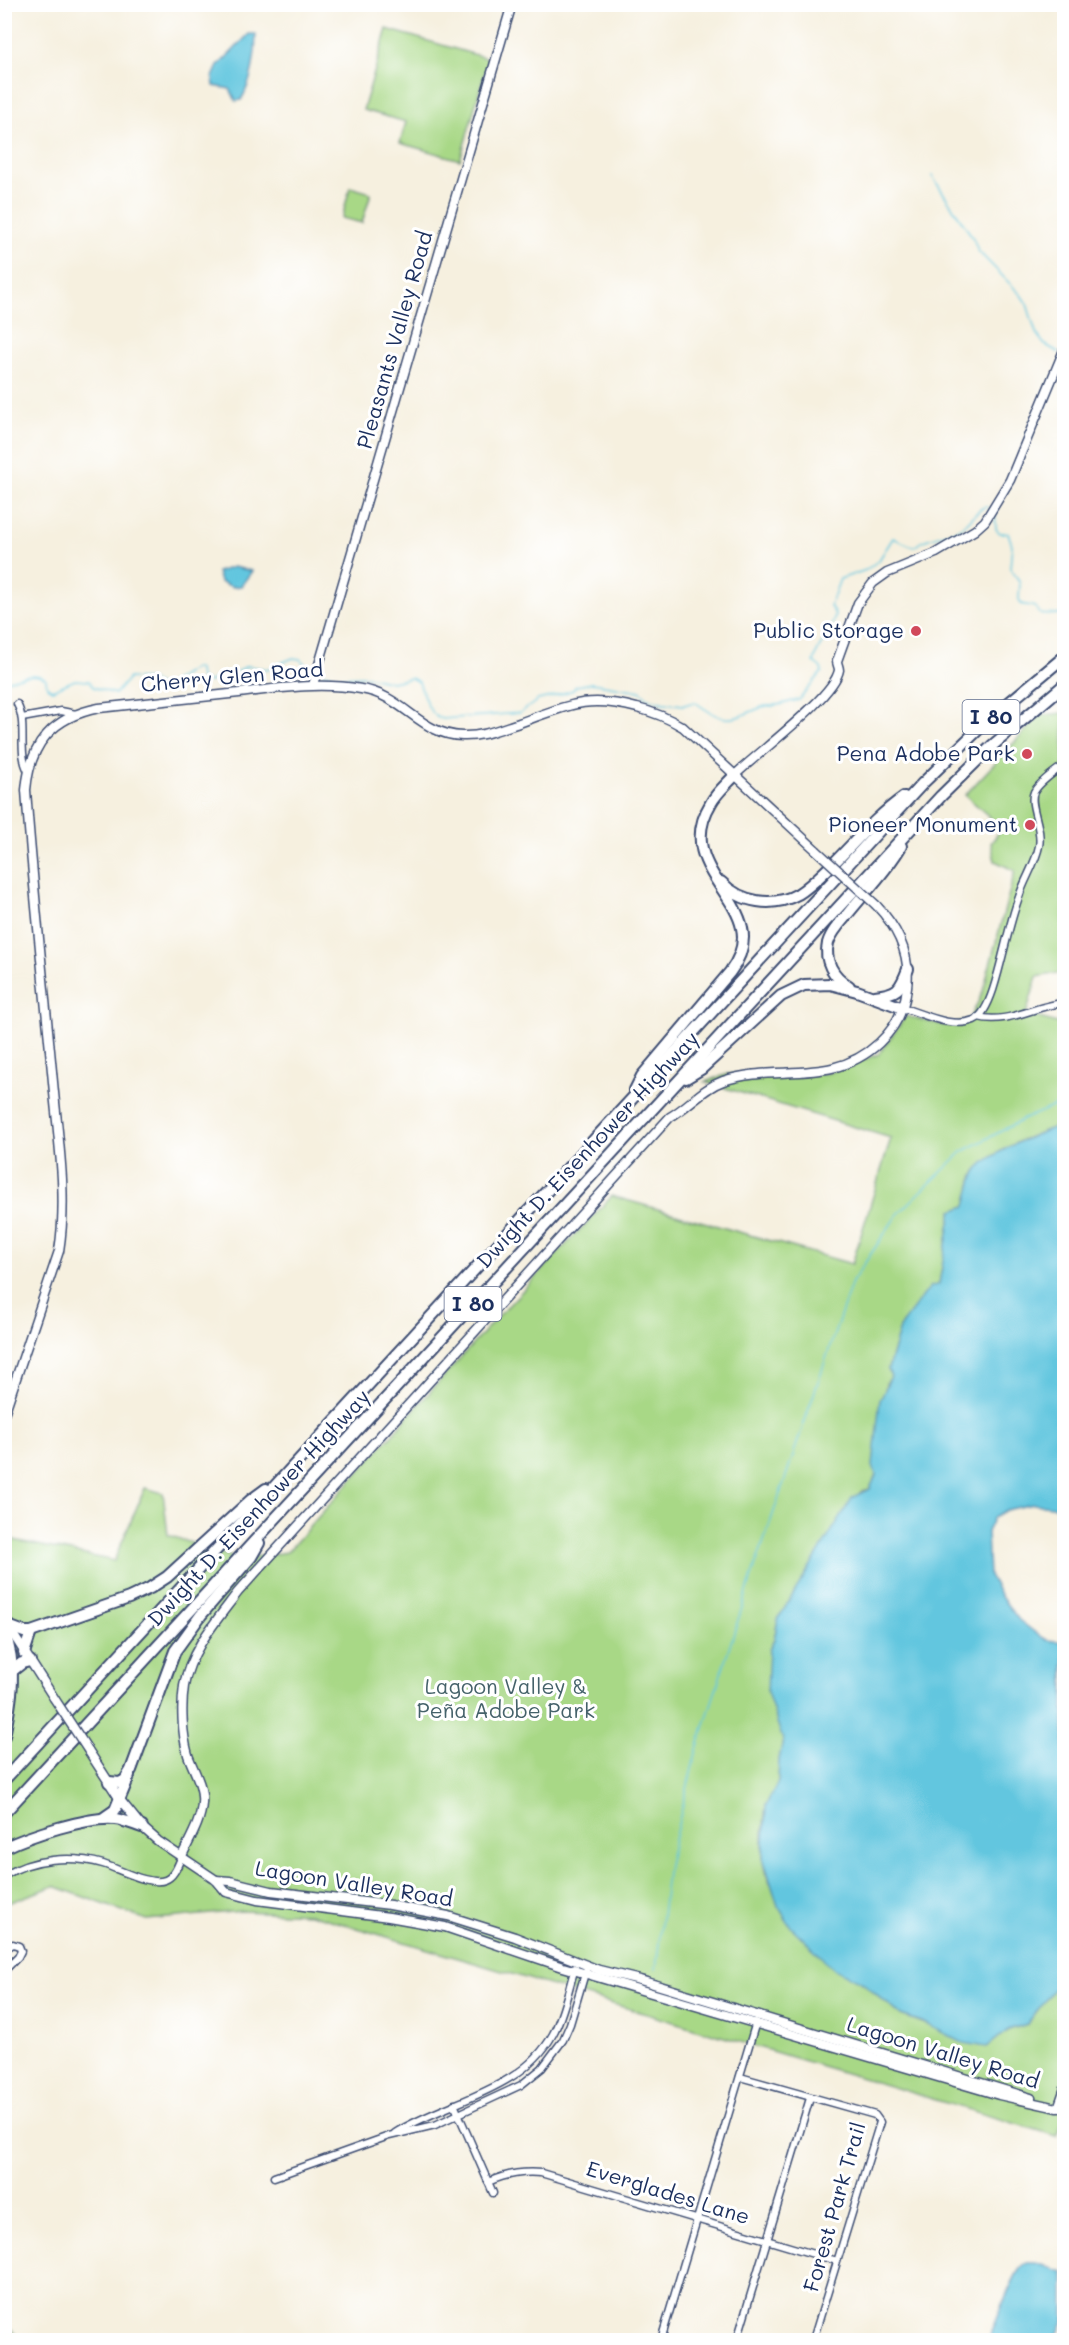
<svg xmlns="http://www.w3.org/2000/svg" width="1069" height="2345" font-family="Mali,sans-serif">
  <style>
    .green { fill: #a8d886; stroke: #628472; stroke-width: 1.5 }
    .water { fill: #62c6df; stroke: #3e7a9e; stroke-width: 1.5 }
    .lines { fill: none; stroke-linecap: round; stroke-linejoin: round }
    .stream { stroke: #62c6df; stroke-width: 1.5 }
    .street-casing { stroke: #3c4c71; stroke-width: 9 }
    .secondary-casing { stroke: #3c4c71; stroke-width: 11 }
    .highway-casing { stroke: #3c4c71; stroke-width: 14 }
    .street { stroke: #fff; stroke-width: 6 }
    .secondary { stroke: #fff; stroke-width: 8 }
    .highway { stroke: #fff; stroke-width: 10 }
    .secondary-bridge-casing { stroke: #3c4c71; stroke-width: 11; stroke-linecap: butt }
    .secondary-bridge { stroke: #fff; stroke-width: 8 }
    .poi-dot { fill: #d1495b; stroke: #fff; stroke-width: 2 }
    .labels { text-anchor: middle; stroke-width: 6; stroke-linejoin: round; paint-order: stroke }
    .shield { fill: #fff; stroke: #5f6d8e; stroke-width: 1.5 }
    .shield-label { font-size: 20px; font-weight: bold; fill: #1b2f5e }
    .street-label { font-size: 21px; fill: #1b2f5e; stroke: #fff }
    .poi-label { font-size: 21px; fill: #1b2f5e; stroke: #fff; text-anchor: end }
    .park-label { font-size: 21px; fill: #45626a; stroke: #fff }
  </style>
  <rect width="100%" height="100%" fill="#fff"/>
  <filter id="ink" filterUnits="userSpaceOnUse"><feTurbulence type="fractalNoise" baseFrequency=".0167" numOctaves="2"/><feDisplacementMap in="SourceGraphic" scale="12" xChannelSelector="R" yChannelSelector="G"/><feConvolveMatrix kernelMatrix="1 2 1 2 8 2 1 2 1" color-interpolation-filters="sRGB"/></filter>
  <filter id="wash" filterUnits="userSpaceOnUse"><feTurbulence type="fractalNoise" baseFrequency=".008" numOctaves="4" result="noise"/><feDisplacementMap in="SourceGraphic" scale="24" xChannelSelector="R" yChannelSelector="G"/><feGaussianBlur stdDeviation="1.35" result="paint"/><feColorMatrix in="noise" values="0 0 0 0 0 0 0 0 0 0 0 0 0 0 0 0 0 1.4 0 .05"/><feComposite in="paint" operator="in"/></filter>
  <g filter="url(#wash)">
    <rect width="100%" height="100%" fill="#f6f0df"/>
    <g class="green">
      <polygon points="387,29 487,58 488,61 460,160 400,143 406,122 363,110"/>
      <polygon points="350,187 371,193 362,223 342,218"/>
      <path d="M1064 713V972L1037 977 1026 1014 1064 1025V1124C1036 1134 999 1146 977 1170 971 1177 969 1196 966 1206L952 1211 939 1284 901 1325 888 1369 892 1377 886 1383 876 1475 870 1489 862 1491 778 1619 774 1640 769 1650 768 1692 783 1740 779 1760 778 1782 766 1805 763 1833V1858L768 1880 834 1968 863 1983 901 2015 987 2047 1008 2030 1027 2024 1059 1982 1064 1967V2119L1057 2136 310 1914 242 1911 147 1920 54 1886 5 1904 4 1538 114 1561 145 1488 163 1493 168 1535 238 1559 287 1552 488 1327 612 1196 852 1264 891 1138 705 1082 728 1074 763 1076 828 1073 879 1054 906 1016 947 1026 970 1019 983 991 1015 871 995 861 991 843 1002 828 965 795 1040 715Z"/>
      <polygon points="5,2323 24,2340 5,2340"/>
    </g>
    <g class="water">
      <path d="M249 34H256C256 54 252 82 241 100L236 101 230 89 214 86 213 77 218 66Z"/>
      <polygon points="233,567 252,571 241,586 233,587 220,582 217,572"/>
      <path d="M1064 1124V1512L1052 1506 1033 1504 1006 1510 994 1517 987 1532 989 1575 1002 1598 1019 1620 1037 1634 1047 1640 1064 1642V1967L1059 1982 1027 2024 1008 2030 987 2047 963 2043 922 2022 901 2015 863 1983 834 1969 791 1927 778 1906 763 1858 766 1805 778 1782 779 1760 783 1740 767 1692 769 1650 774 1640 778 1619 852 1498 870 1489 876 1475 873 1466 880 1399C886 1393 885 1384 891 1377L888 1369 901 1325 930 1287 939 1284 952 1211 966 1206C969 1195 971 1183 975 1174 983 1154 1044 1131 1064 1124Z"/>
      <path d="M1035 2263 1064 2272V2319L1055 2340H989C994 2328 1015 2267 1025 2264 1028 2262 1031 2263 1035 2263Z"/>
    </g>
    <g class="lines">
      <g class="stream">
        <polyline points="932,176 973,238 978,251 1021,295 1027,304 1036,333 1044,344 1058,352"/>
        <path d="M995 513 996 529 1000 533H1008L1012 545 1010 568 1020 582 1019 599 1021 604C1030 607 1035 603 1040 614 1047 616 1057 613 1064 614"/>
        <path d="M323 673 340 677 366 676 392 682 411 678 419 682C424 695 427 714 442 719L520 713 538 700 555 696 573 690 576 686 592 683 640 691 649 699 664 703 684 705 695 702C726 725 729 721 762 707 767 705 771 707 776 705 784 704 791 701 799 700L822 672 821 668 814 662C817 644 833 633 835 614L830 606 840 579 866 570 879 560 893 538 914 547C927 536 945 536 959 529 968 524 974 513 984 507H987"/>
        <path d="M4 682C16 678 35 671 46 679L47 687 52 690 75 680 89 681 93 687 115 694 129 678 152 680 158 685 166 686 195 668 199 670 200 679 209 682 217 678 231 675 247 666 267 669 293 658 300 659 310 669"/>
        <polyline points="656,1969 668,1864 697,1749 753,1573 852,1282 897,1215 962,1152 1024,1119 1064,1102"/>
      </g>
    </g>
  </g>
  <g filter="url(#ink)">
    <g class="lines">
      <g class="street-casing">
        <g id="street">
          <path d="M17 704C28 724 17 751 28 771"/>
          <polyline points="22,718 61,711 76,714"/>
          <path d="M903 1008C924 1014 952 1029 974 1020 984 1016 990 999 993 990 1003 959 1008 927 1019 897 1024 880 1036 863 1039 846 1043 828 1028 804 1034 792 1040 781 1055 772 1064 765"/>
          <path d="M978 1017C1008 1025 1035 1005 1064 1003"/>
          <path d="M4 1876C32 1858 72 1855 103 1864 119 1869 150 1886 165 1880 174 1877 178 1865 181 1858"/>
          <polyline points="4,1950 13,1944 19,1946 21,1951 18,1957 4,1971"/>
          <polyline points="740,2077 875,2115 880,2122 813,2340"/>
          <polyline points="1064,2088 1057,2108 1064,2110"/>
          <polyline points="454,2104 493,2193"/>
          <path d="M395 2133C446 2101 523 2091 553 2034 564 2014 568 1990 575 1968"/>
          <polyline points="274,2177 389,2136 435,2125 521,2085 542,2068 563,2040 570,2024 586,1970"/>
          <path d="M488 2182C506 2174 522 2171 541 2173L837 2261"/>
          <polyline points="661,2340 756,2022"/>
          <polyline points="737,2340 810,2098"/>
        </g>
      </g>
      <g class="secondary-casing">
        <g id="secondary">
          <polyline points="313,685 512,4"/>
          <path d="M735 775C756 754 835 696 839 670 839 667 837 664 837 661L858 603 873 583 887 573 936 553 975 530 985 521 1010 480 1064 350"/>
          <path d="M4 1414 59 1251C68 1196 58 1138 53 1082 44 985 33 888 26 790 30 744 52 717 99 708 146 703 192 698 239 693 280 688 320 682 361 689 403 695 420 735 462 736 482 737 500 729 519 723 567 706 586 694 637 708 654 712 668 718 683 727L816 850"/>
          <polyline points="4,1620 54,1698"/>
          <polyline points="88,1750 121,1801 142,1827 158,1841 216,1880 226,1892 257,1900 389,1917 445,1927 563,1967 999,2095 1057,2108"/>
          <path d="M181 1858C189 1840 201 1822 202 1803 204 1786 193 1770 188 1755 182 1734 181 1707 184 1686 190 1650 217 1620 238 1592L670 1117C689 1106 703 1088 723 1081 777 1063 832 1087 879 1043 895 1028 905 1009 907 987 911 954 898 928 876 905"/>
          <polyline points="216,1880 230,1881 271,1891 390,1905 448,1916 515,1937 599,1970 640,1980 1031,2098"/>
        </g>
      </g>
      <g class="highway-casing">
        <g id="highway">
          <path d="M721 882C741 903 773 908 798 894 811 886 822 874 833 864 856 841 877 816 904 797"/>
          <path d="M849 986C833 977 824 961 828 943 831 933 839 924 846 916 864 893 886 872 901 846"/>
          <path d="M875 996C898 993 900 990 908 969"/>
          <polyline points="686,1078 701,1069 781,996 804,985 830,984 857,991 903,1008"/>
          <path d="M635 1090 642 1076 730 972C780 905 667 876 711 803 717 792 727 784 735 775"/>
          <polyline points="8,1626 24,1632 31,1632 129,1598 150,1588 167,1577 251,1500 266,1489"/>
          <path d="M4 1632C18 1665 11 1702 4 1736"/>
          <polyline points="24,1653 31,1632"/>
          <polyline points="12,1671 22,1663 30,1661"/>
          <polyline points="4,1780 923,783 987,721 1064,657"/>
          <polyline points="109,1782 120,1783 125,1780 131,1770 175,1651 201,1615 251,1557 259,1543"/>
          <polyline points="4,1813 941,796 993,745 1064,685"/>
          <polyline points="102,1819 115,1810 129,1776"/>
          <path d="M4 1848C28 1836 89 1816 115 1819 124 1820 133 1824 142 1827"/>
        </g>
      </g>
      <use href="#street" class="street"/>
      <use href="#secondary" class="secondary"/>
      <use href="#highway" class="highway"/>
      <g class="secondary-bridge-casing">
        <g id="secondary-bridge">
          <polyline points="816,850 876,905"/>
          <polyline points="54,1698 88,1750"/>
        </g>
      </g>
      <use href="#secondary-bridge" class="secondary-bridge"/>
    </g>
  </g>
  <g class="poi-dot">
    <circle cx="916" cy="631" r="6"/>
    <circle cx="1027" cy="754" r="6"/>
    <circle cx="1030" cy="825" r="6"/>
  </g>
  <g class="labels">
    <g class="shield">
      <rect x="962.5" y="700" width="57" height="34" rx="4.5"/>
      <rect x="444.5" y="1287" width="57" height="34" rx="4.5"/>
    </g>
    <g class="shield-label">
      <text x="991" y="724">I 80</text>
      <text x="473" y="1311">I 80</text>
    </g>
    <g class="street-label">
      <text transform="translate(395 340) rotate(-74)" y="7">Pleasants Valley Road</text>
      <text transform="translate(232 677) rotate(-5)" y="7">Cherry Glen Road</text>
      <text transform="translate(588 1150) rotate(-47)" y="7">Dwight D. Eisenhower Highway</text>
      <text transform="translate(259 1508) rotate(-47)" y="7">Dwight D. Eisenhower Highway</text>
      <text transform="translate(354 1884) rotate(9)" y="7">Lagoon Valley Road</text>
      <text transform="translate(943 2053) rotate(17)" y="7">Lagoon Valley Road</text>
      <text transform="translate(668 2193) rotate(17)" y="7">Everglades Lane</text>
      <text transform="translate(835 2207) rotate(-74)" y="7">Forest Park Trail</text>
    </g>
    <g class="poi-label">
      <text x="904" y="638">Public Storage</text>
      <text x="1015" y="761">Pena Adobe Park</text>
      <text x="1018" y="832">Pioneer Monument</text>
    </g>
    <g class="park-label">
      <text x="506" y="1694">Lagoon Valley &amp;<tspan x="506" dy="24">Peña Adobe Park</tspan></text>
    </g>
  </g>
  <rect width="1069" height="2345" fill="none" stroke="#fff" stroke-width="24"/>
</svg>
